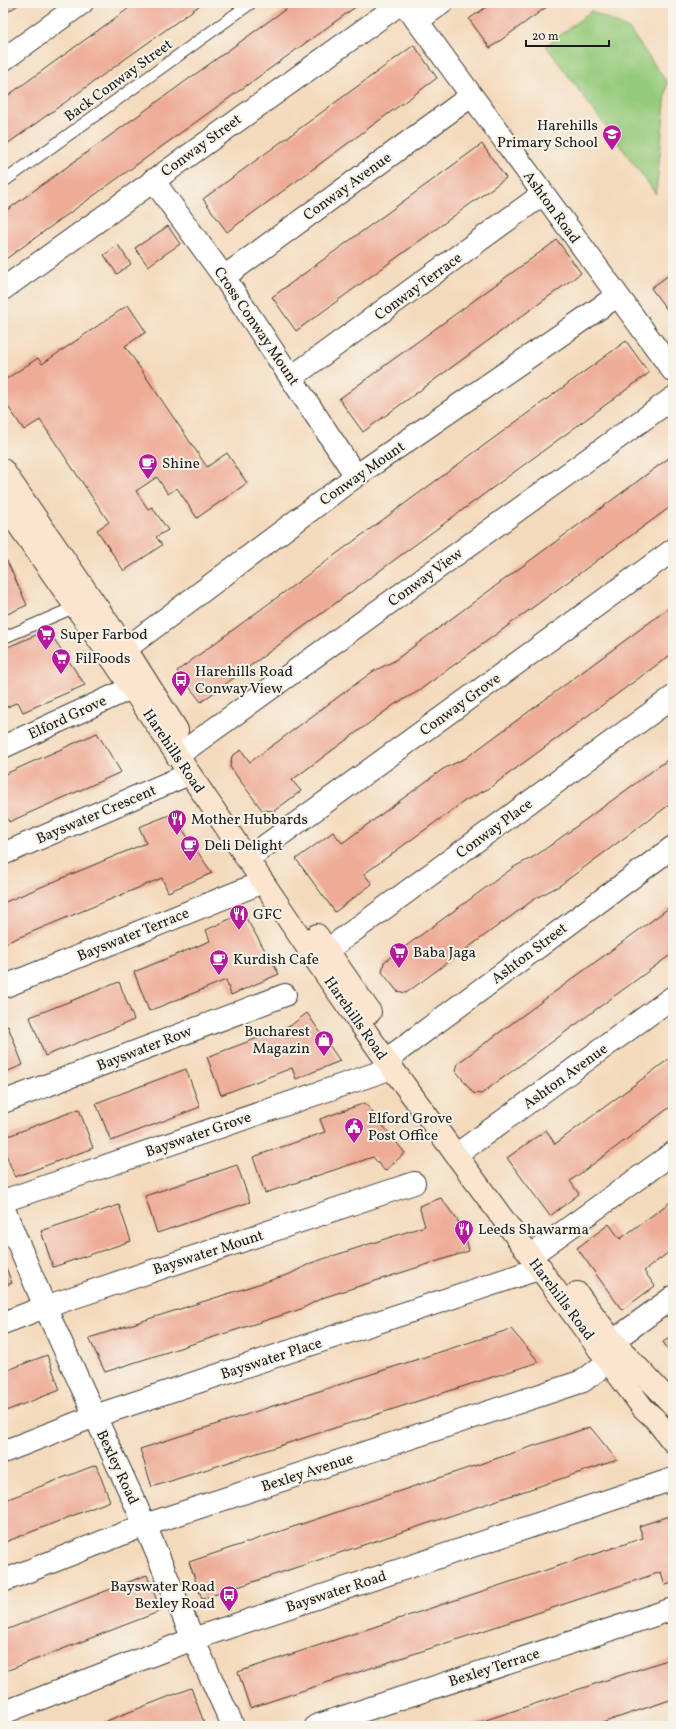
<svg xmlns="http://www.w3.org/2000/svg" width="676" height="1729" font-family="Vollkorn,serif">
  <style>
    .green { fill: #95ca7b; stroke: #58734c }
    .building { fill: #eeac97 }
    .lines { fill: none; stroke-linecap: round; stroke-linejoin: round }
    .lane-casing { stroke: #3c3834; stroke-width: 13 }
    .street-casing { stroke: #3c3834; stroke-width: 24 }
    .secondary-casing { stroke: #3c3834; stroke-width: 24 }
    .lane { stroke: #fff; stroke-width: 11 }
    .street { stroke: #fff; stroke-width: 22 }
    .secondary { stroke: #fbe5cf; stroke-width: 22 }
    .labels { text-anchor: middle; stroke-width: 4; stroke-linejoin: round; paint-order: stroke }
    .street-label { font-size: 15px; fill: #1c1c1c; stroke: #f7f3e8 }
    .poi-label { font-size: 15px; fill: #1c1c1c; stroke: #f7f3e8; text-anchor: start }
  </style>
  <rect width="100%" height="100%" fill="#f7f3e8"/>
  <filter id="ink" filterUnits="userSpaceOnUse"><feTurbulence type="fractalNoise" baseFrequency=".025" numOctaves="2"/><feDisplacementMap in="SourceGraphic" scale="8" xChannelSelector="R" yChannelSelector="G"/><feConvolveMatrix kernelMatrix="1 2 1 2 8 2 1 2 1" color-interpolation-filters="sRGB"/></filter>
  <filter id="wash" filterUnits="userSpaceOnUse"><feTurbulence type="fractalNoise" baseFrequency=".012" numOctaves="4" result="noise"/><feDisplacementMap in="SourceGraphic" scale="16" xChannelSelector="R" yChannelSelector="G"/><feGaussianBlur stdDeviation="0.9" result="paint"/><feColorMatrix in="noise" values="0 0 0 0 0 0 0 0 0 0 0 0 0 0 0 0 0 1.4 0 .05"/><feComposite in="paint" operator="in"/></filter>
  <g filter="url(#wash)">
    <rect width="100%" height="100%" fill="#f4dabc"/>
    <polygon class="green" points="591,11 629,29 667,82 656,194 546,46"/>
    <g id="blocks">
      <g class="building">
        <polygon points="3,3 21,3 3,15"/>
        <polygon points="136,3 203,3 3,147 3,99"/>
        <polygon points="294,3 361,3 3,261 3,213"/>
        <polygon points="492,3 552,3 490,48 469,19"/>
        <polygon points="665,3 673,3 673,14"/>
        <polygon points="414,45 437,78 227,232 203,199"/>
        <polygon points="482,144 506,178 296,331 272,297"/>
        <polygon points="168,226 180,244 148,266 135,248"/>
        <polygon points="557,240 581,273 363,432 339,399"/>
        <polygon points="118,245 131,264 117,274 104,255"/>
        <polygon points="673,272 673,318 651,288"/>
        <polygon points="128,305 146,332 125,346 207,467 227,453 247,483 197,518 177,488 168,494 157,477 136,491 148,509 152,507 168,530 156,537 162,545 124,571 97,530 109,522 40,420 24,430 3,399 3,381 38,358 42,364"/>
        <polygon points="626,341 649,373 201,702 177,671"/>
        <polygon points="673,455 673,505 417,692 395,704 292,780 301,791 274,811 262,810 230,767 232,756 241,750 250,762 372,672 394,661"/>
        <polygon points="7,561 27,605 3,616 3,563"/>
        <polygon points="673,605 673,653 488,789 466,800 364,874 372,884 335,912 296,859 333,832 342,843 345,841 443,769 466,758"/>
        <polygon points="48,630 85,685 23,712 18,702 3,709 3,649"/>
        <polygon points="97,733 121,772 9,822 3,807 3,775"/>
        <polygon points="673,756 673,802 559,886 536,898 406,993 397,991 382,972 384,962 514,867 537,855"/>
        <polygon points="172,814 212,873 168,892 162,878 3,944 3,903 146,843 139,827"/>
        <polygon points="673,905 673,953 481,1094 473,1093 456,1071 458,1063"/>
        <polygon points="243,913 279,974 231,995 226,980 149,1011 134,972 210,941 206,930"/>
        <polygon points="119,982 134,1020 45,1056 30,1017"/>
        <polygon points="307,1013 340,1061 296,1079 292,1068 221,1095 207,1057 290,1026"/>
        <polygon points="8,1026 23,1065 3,1073 3,1028"/>
        <polygon points="673,1056 673,1105 570,1181 579,1194 550,1216 507,1158 546,1130 555,1144"/>
        <polygon points="186,1069 200,1107 111,1141 96,1103"/>
        <polygon points="365,1103 405,1153 385,1171 373,1157 265,1193 253,1157 325,1132 320,1119"/>
        <polygon points="79,1109 93,1148 15,1177 3,1147 3,1138"/>
        <polygon points="237,1165 250,1202 157,1233 145,1196"/>
        <polygon points="441,1198 464,1229 469,1251 322,1298 301,1309 105,1372 89,1338 290,1274 311,1263 425,1226 419,1206"/>
        <polygon points="673,1200 673,1249 644,1271 655,1286 622,1310 577,1248 609,1224 620,1239"/>
        <polygon points="119,1205 131,1241 53,1267 41,1231"/>
        <polygon points="3,1260 12,1283 3,1286"/>
        <polygon points="511,1329 539,1362 152,1487 140,1449"/>
        <polygon points="673,1335 673,1356 663,1342"/>
        <polygon points="47,1355 60,1390 3,1412 3,1372"/>
        <polygon points="590,1427 617,1460 202,1599 189,1562"/>
        <polygon points="96,1465 110,1501 3,1543 3,1501"/>
        <polygon points="670,1516 673,1520 673,1583 665,1585 661,1572 655,1574 250,1708 238,1672 643,1538 639,1526"/>
        <polygon points="147,1575 161,1611 3,1672 3,1631"/>
        <polygon points="673,1658 673,1699 634,1712 593,1726 468,1726"/>
        <polygon points="191,1688 205,1725 94,1726 119,1716"/>
      </g>
    </g>
  </g>
  <g filter="url(#ink)">
    <use href="#blocks" fill-opacity="0" stroke="#3c3834" stroke-width="1"/>
    <g class="lines">
      <g class="lane-casing">
        <g id="lane">
          <polyline points="3,182 251,3"/>
          <polyline points="3,638 75,607"/>
        </g>
      </g>
      <g class="street-casing">
        <g id="street">
          <polyline points="404,3 673,371"/>
          <polyline points="417,21 442,3"/>
          <polyline points="3,60 82,3"/>
          <polyline points="153,180 224,277 356,476"/>
          <polyline points="224,277 471,96"/>
          <polyline points="3,289 401,3"/>
          <polyline points="292,377 543,194"/>
          <polyline points="112,659 356,476 617,296"/>
          <polyline points="3,747 131,688"/>
          <polyline points="177,756 673,398"/>
          <polyline points="3,854 189,774"/>
          <polyline points="247,859 673,550"/>
          <polyline points="315,959 673,697"/>
          <polyline points="3,987 263,882"/>
          <polyline points="386,1060 673,847"/>
          <polyline points="3,1102 285,995"/>
          <polyline points="456,1155 673,997"/>
          <polyline points="3,1201 392,1068"/>
          <polyline points="3,1207 45,1307 145,1525 193,1639 233,1726"/>
          <polyline points="530,1256 673,1153"/>
          <polyline points="3,1323 45,1307 414,1183"/>
          <polyline points="599,1349 613,1341 673,1297"/>
          <polyline points="3,1452 95,1416 541,1268"/>
          <polyline points="3,1581 145,1525 583,1381 609,1361"/>
          <polyline points="3,1713 193,1639 673,1479"/>
          <polyline points="316,1726 673,1609"/>
        </g>
      </g>
      <g class="secondary-casing">
        <g id="secondary">
          <polyline points="3,470 126,649 177,730"/>
          <polyline points="3,503 112,659 328,978 386,1060 599,1349 643,1408 655,1419 673,1442"/>
          <polyline points="317,935 370,1012"/>
          <polyline points="577,1293 613,1341 673,1405"/>
        </g>
      </g>
      <use href="#lane" class="lane"/>
      <use href="#street" class="street"/>
      <use href="#secondary" class="secondary"/>
    </g>
  </g>
  <defs>
    <g id="school-pin" transform="scale(1)"><path d="M0 17L-7.5 6A9.5 9.5 0 1 1 7.5 6Z" fill="#b5179e" stroke="#f7f3e8"/><path d="M0-5L7-2L0 1L-7-2ZM-4 1L0 2.5L4 1V4Q0 6-4 4Z" fill="#fff"/></g>
    <g id="cafe-pin" transform="scale(1)"><path d="M0 17L-7.5 6A9.5 9.5 0 1 1 7.5 6Z" fill="#b5179e" stroke="#f7f3e8"/><path d="M-5.5-4.5H6V0H3Q3 3.5 0 3.5H-2.5Q-5.5 3.5-5.5 0ZM3-3.2v2h1.7v-2ZM-6 4.5H4V6H-6Z" fill="#fff"/></g>
    <g id="supermarket-pin" transform="scale(1)"><path d="M0 17L-7.5 6A9.5 9.5 0 1 1 7.5 6Z" fill="#b5179e" stroke="#f7f3e8"/><path d="M-6-5.5h2.5l.6 2H6L4.5 2H-2.5L-4.4-4H-6ZM-1.5 3.2a1.3 1.3 0 1 0 .1 0ZM3 3.2a1.3 1.3 0 1 0 .1 0Z" fill="#fff"/></g>
    <g id="bus-pin" transform="scale(1)"><path d="M0 17L-7.5 6A9.5 9.5 0 1 1 7.5 6Z" fill="#b5179e" stroke="#f7f3e8"/><path d="M-5-6H5V4H4V6H2V4H-2V6H-4V4H-5ZM-3.5-4V0h7V-4ZM-3.5 1.2v1.5H-2V1.2ZM2 1.2v1.5H3.5V1.2Z" fill="#fff"/></g>
    <g id="restaurant-pin" transform="scale(1)"><path d="M0 17L-7.5 6A9.5 9.5 0 1 1 7.5 6Z" fill="#b5179e" stroke="#f7f3e8"/><path d="M-5-6h1v4h1v-4h1v4h1v-4h1v5L-1.5 .5V6h-2V.5L-5-1ZM5-6V6H3V1.5H1.5Q1.5-4 5-6Z" fill="#fff"/></g>
    <g id="shop-pin" transform="scale(1)"><path d="M0 17L-7.5 6A9.5 9.5 0 1 1 7.5 6Z" fill="#b5179e" stroke="#f7f3e8"/><path d="M-5-2.5h2.3a2.7 3.5 0 0 1 5.4 0H5L5.5 6h-11ZM-1.5-2.5h3a1.5 2.3 0 0 0-3 0Z" fill="#fff"/></g>
    <g id="civic-pin" transform="scale(1)"><path d="M0 17L-7.5 6A9.5 9.5 0 1 1 7.5 6Z" fill="#b5179e" stroke="#f7f3e8"/><path d="M-.6-6.5H3V-4.5H.6V-3L4-1V1h2V6H-6V1h2V-1L-.6-3ZM-1.2 2.5V6h2.4V2.5Z" fill="#fff"/></g>
  </defs>
  <g fill-rule="evenodd">
    <use href="#school-pin" x="612" y="134"/>
    <use href="#cafe-pin" x="148" y="463"/>
    <use href="#supermarket-pin" x="46" y="634"/>
    <use href="#supermarket-pin" x="61" y="658"/>
    <use href="#bus-pin" x="181" y="680"/>
    <use href="#restaurant-pin" x="177" y="819"/>
    <use href="#cafe-pin" x="190" y="845"/>
    <use href="#restaurant-pin" x="239" y="914"/>
    <use href="#supermarket-pin" x="399" y="952"/>
    <use href="#cafe-pin" x="219" y="959"/>
    <use href="#shop-pin" x="324" y="1040"/>
    <use href="#civic-pin" x="354" y="1127"/>
    <use href="#restaurant-pin" x="464" y="1229"/>
    <use href="#bus-pin" x="229" y="1595"/>
  </g>
  <g class="labels">
    <g class="street-label">
      <text transform="translate(118 80) rotate(-36)" y="5">Back Conway Street</text>
      <text transform="translate(201 145) rotate(-36)" y="5">Conway Street</text>
      <text transform="translate(347 186) rotate(-36)" y="5">Conway Avenue</text>
      <text transform="translate(552 207) rotate(54)" y="5">Ashton Road</text>
      <text transform="translate(418 286) rotate(-36)" y="5">Conway Terrace</text>
      <text transform="translate(257 326) rotate(56)" y="5">Cross Conway Mount</text>
      <text transform="translate(362 473) rotate(-35)" y="5">Conway Mount</text>
      <text transform="translate(425 577) rotate(-36)" y="5">Conway View</text>
      <text transform="translate(460 704) rotate(-36)" y="5">Conway Grove</text>
      <text transform="translate(67 717) rotate(-25)" y="5">Elford Grove</text>
      <text transform="translate(174 751) rotate(56)" y="5">Harehills Road</text>
      <text transform="translate(96 814) rotate(-23)" y="5">Bayswater Crescent</text>
      <text transform="translate(494 828) rotate(-36)" y="5">Conway Place</text>
      <text transform="translate(133 934) rotate(-22)" y="5">Bayswater Terrace</text>
      <text transform="translate(529 953) rotate(-37)" y="5">Ashton Street</text>
      <text transform="translate(356 1018) rotate(55)" y="5">Harehills Road</text>
      <text transform="translate(144 1048) rotate(-21)" y="5">Bayswater Row</text>
      <text transform="translate(565 1076) rotate(-36)" y="5">Ashton Avenue</text>
      <text transform="translate(198 1134) rotate(-19)" y="5">Bayswater Grove</text>
      <text transform="translate(208 1252) rotate(-18)" y="5">Bayswater Mount</text>
      <text transform="translate(562 1299) rotate(53)" y="5">Harehills Road</text>
      <text transform="translate(271 1358) rotate(-18)" y="5">Bayswater Place</text>
      <text transform="translate(118 1467) rotate(65)" y="5">Bexley Road</text>
      <text transform="translate(307 1472) rotate(-18)" y="5">Bexley Avenue</text>
      <text transform="translate(336 1591) rotate(-18)" y="5">Bayswater Road</text>
      <text transform="translate(494 1667) rotate(-18)" y="5">Bexley Terrace</text>
    </g>
    <g class="poi-label">
      <text x="598" y="130" text-anchor="end">Harehills<tspan x="598" dy="17">Primary School</tspan></text>
      <text x="162" y="468">Shine</text>
      <text x="60" y="639">Super Farbod</text>
      <text x="75" y="663">FilFoods</text>
      <text x="195" y="676">Harehills Road<tspan x="195" dy="17">Conway View</tspan></text>
      <text x="191" y="824">Mother Hubbards</text>
      <text x="204" y="850">Deli Delight</text>
      <text x="253" y="919">GFC</text>
      <text x="413" y="957">Baba Jaga</text>
      <text x="233" y="964">Kurdish Cafe</text>
      <text x="310" y="1036" text-anchor="end">Bucharest<tspan x="310" dy="17">Magazin</tspan></text>
      <text x="368" y="1123">Elford Grove<tspan x="368" dy="17">Post Office</tspan></text>
      <text x="478" y="1234">Leeds Shawarma</text>
      <text x="215" y="1591" text-anchor="end">Bayswater Road<tspan x="215" dy="17">Bexley Road</tspan></text>
    </g>
  </g>
  <rect width="676" height="1729" fill="none" stroke="#f7f3e8" stroke-width="16"/>
  <path d="M526 40v6h83v-6" fill="none" stroke="#1c1c1c" stroke-width="2"/>
  <text x="532" y="40" font-size="12" fill="#1c1c1c" stroke="#f7f3e8" stroke-width="3" paint-order="stroke">20 m</text>
</svg>
